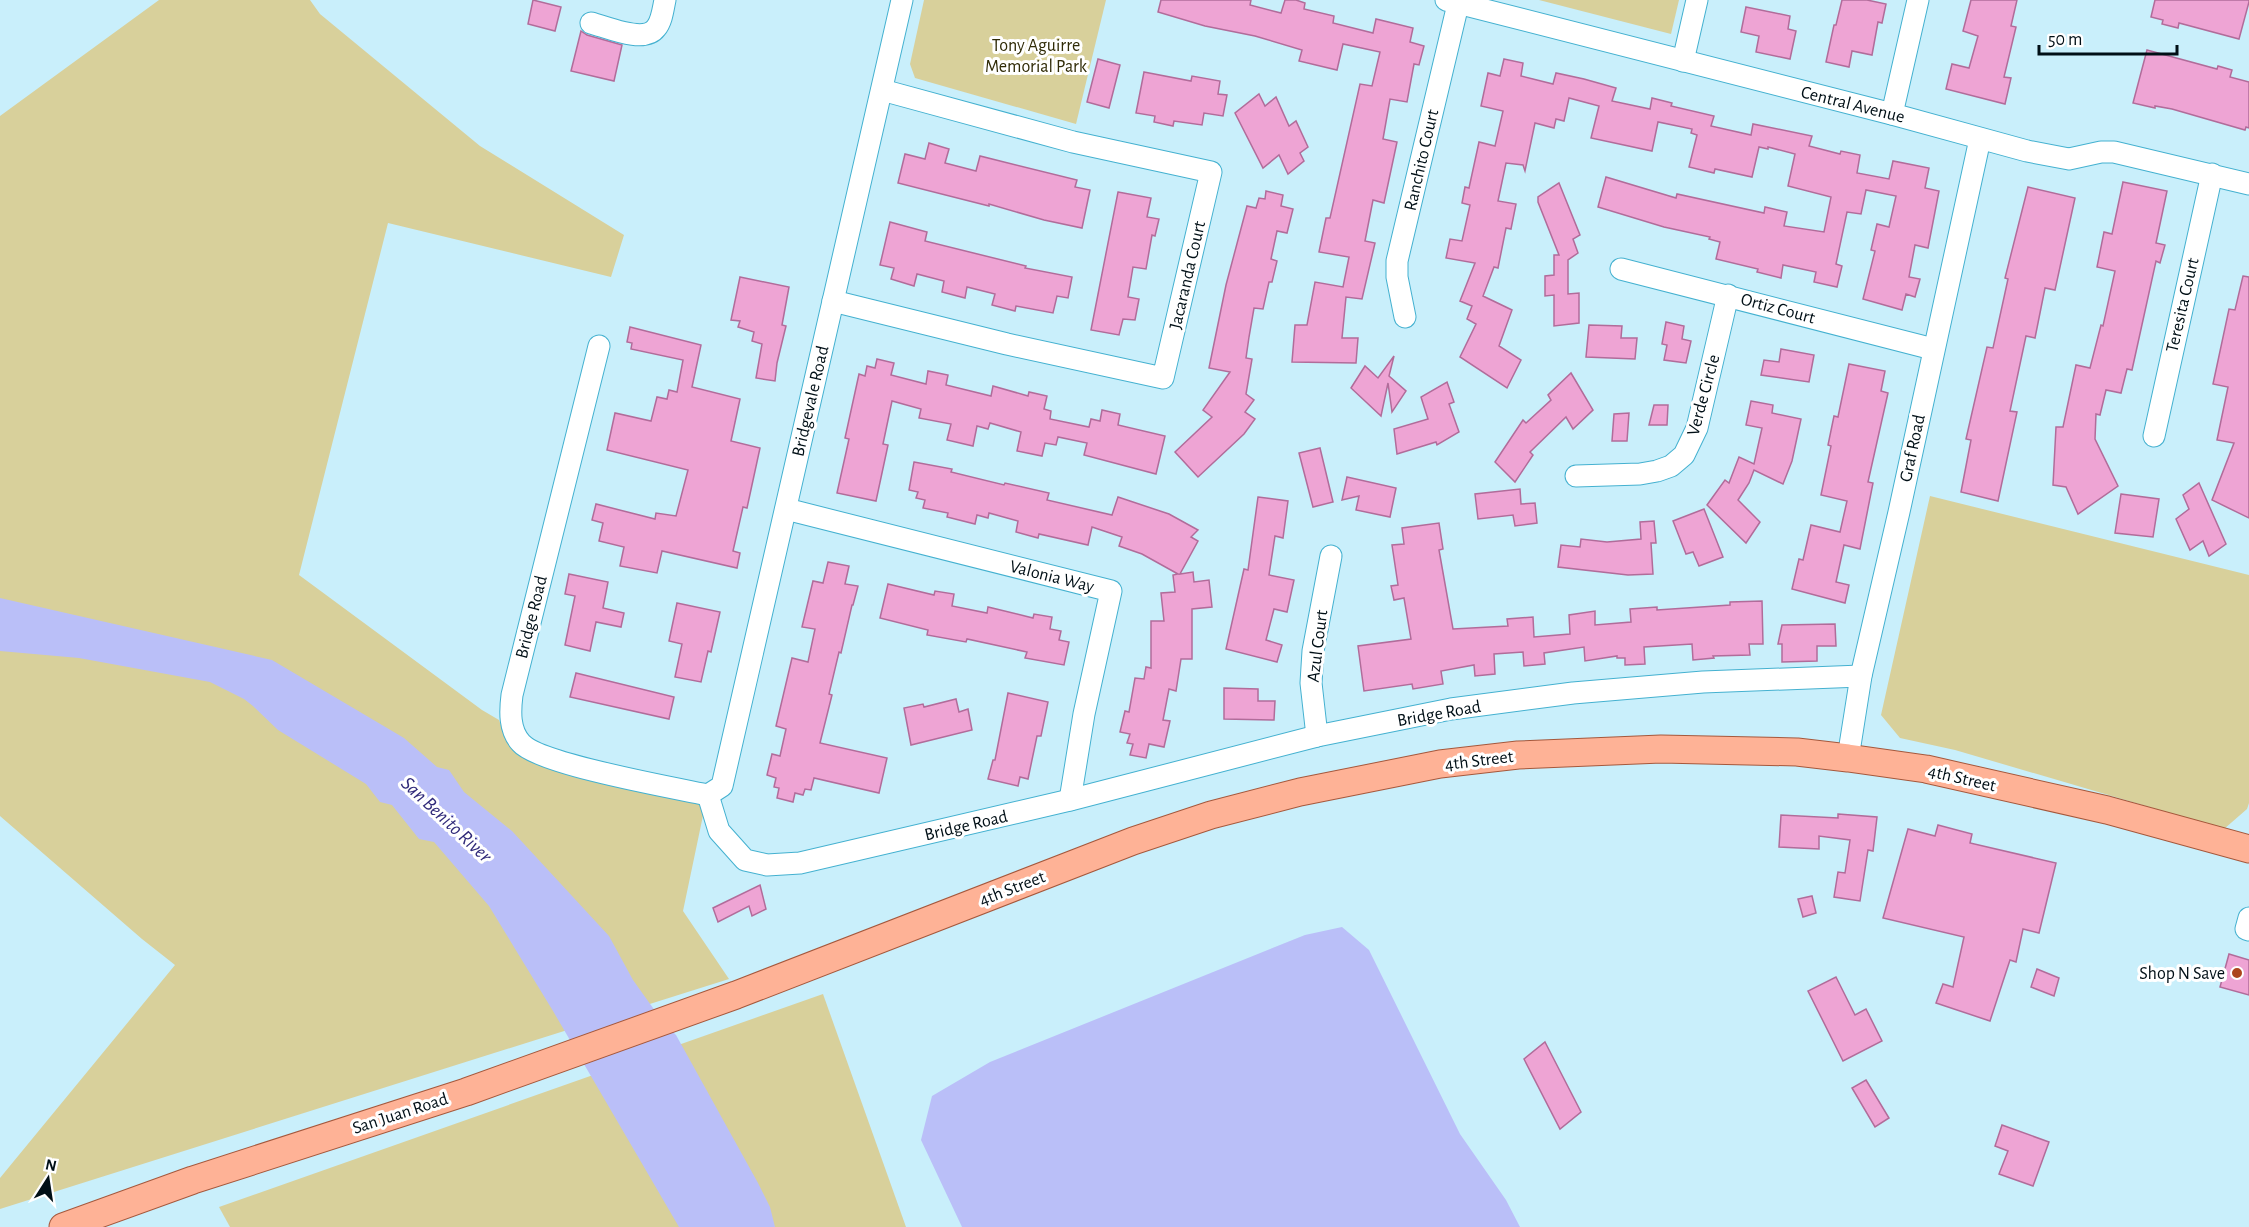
<svg xmlns="http://www.w3.org/2000/svg" width="2249" height="1227" font-family="'Alegreya Sans',sans-serif">
  <style>
    .green { fill: #d8d09b }
    .water { fill: #babff8 }
    .building { fill: #eea4d4; stroke: #b16c9a; stroke-width: 1.5 }
    .lines { fill: none; stroke-linecap: round; stroke-linejoin: round }
    .minor-casing { stroke: #44b1d0; stroke-width: 23 }
    .major-casing { stroke: #a5583c; stroke-width: 29 }
    .minor { stroke: #fff; stroke-width: 21 }
    .major { stroke: #feb296; stroke-width: 27 }
    .poi-dot { fill: #ac461d; stroke: #fff; stroke-width: 2 }
    .labels { text-anchor: middle; stroke-width: 6; stroke-linejoin: round; paint-order: stroke }
    .park-label { font-size: 18px; fill: #302b07; stroke: #fff }
    .street-label { font-size: 18px; fill: #000f16; stroke: #fff }
    .poi-label { font-size: 18px; fill: #000f16; stroke: #fff; text-anchor: end }
    .water-label { font-size: 20px; font-style: italic; fill: #302a7a; stroke: #fff }
  </style>
  <rect width="100%" height="100%" fill="#c9effb"/>
  <g class="green">
    <polygon points="159,0 310,0 320,14 480,146 624,235 611,277 388,223 299,575 482,710 499,720 504,734 705,806 683,911 729,979 0,1209 0,1178 175,965 142,939 0,816 0,116"/>
    <polygon points="924,0 1106,0 1076,124 915,78 910,64"/>
    <polygon points="1539,0 1679,0 1671,34"/>
    <polygon points="1930,496 2249,575 2249,803 2247,809 2224,829 1955,750 1900,738 1881,715"/>
    <polygon points="823,994 906,1227 230,1227 219,1207"/>
  </g>
  <g class="water">
    <polygon points="0,598 272,660 404,738 437,767 449,770 464,792 512,831 609,936 633,980 663,1022 676,1035 758,1183 770,1207 775,1227 679,1227 553,1011 489,906 434,842 419,839 392,805 380,802 366,784 278,730 253,706 244,699 210,682 79,658 0,651"/>
    <polygon points="1342,927 1369,950 1460,1134 1506,1200 1520,1227 962,1227 921,1140 932,1096 990,1062 1305,935"/>
  </g>
  <g class="building">
    <polygon points="533,0 561,7 555,31 528,24"/>
    <polygon points="1161,0 1251,0 1250,5 1281,13 1285,0 1296,0 1305,3 1304,9 1334,16 1333,23 1373,33 1376,19 1413,28 1410,42 1424,46 1419,65 1414,64 1407,102 1390,99 1383,139 1397,142 1384,203 1373,200 1365,241 1375,243 1362,299 1346,297 1342,338 1358,338 1356,363 1292,362 1295,325 1307,325 1315,282 1343,287 1349,257 1319,252 1326,218 1330,218 1360,84 1372,86 1380,52 1343,44 1337,70 1299,61 1302,50 1255,36 1205,26 1158,12"/>
    <polygon points="1842,0 1867,0 1886,4 1882,23 1878,22 1872,55 1852,51 1849,67 1826,62 1834,25 1836,25"/>
    <polygon points="1971,0 2017,0 2011,26 2016,27 2004,77 2011,78 2005,104 1946,89 1952,64 1969,68 1978,36 1963,31"/>
    <polygon points="2155,0 2249,0 2249,2 2239,39 2179,23 2178,28 2162,24 2163,20 2151,17"/>
    <polygon points="1746,7 1790,16 1788,29 1796,31 1790,59 1756,52 1759,36 1741,32"/>
    <polygon points="581,31 587,35 622,45 614,81 571,71"/>
    <polygon points="2147,50 2217,69 2218,66 2232,70 2230,77 2249,82 2249,128 2246,127 2245,130 2172,109 2155,106 2155,108 2133,103"/>
    <polygon points="1098,59 1120,65 1109,108 1087,102"/>
    <polygon points="1504,59 1523,63 1521,76 1553,84 1556,73 1584,79 1616,88 1612,101 1650,109 1652,98 1672,103 1671,106 1714,116 1711,126 1751,135 1753,124 1812,136 1809,146 1840,154 1841,151 1860,155 1857,173 1889,179 1893,161 1929,168 1925,188 1939,191 1928,248 1915,245 1909,277 1920,279 1915,297 1906,294 1902,310 1863,299 1875,251 1871,250 1877,224 1889,227 1896,196 1866,190 1861,214 1847,212 1836,264 1842,266 1837,287 1814,282 1816,272 1783,265 1781,278 1757,272 1758,269 1716,259 1720,242 1709,239 1710,237 1664,227 1598,207 1606,177 1676,198 1677,194 1764,213 1765,207 1787,212 1784,226 1824,232 1831,197 1788,186 1795,154 1768,147 1768,149 1759,147 1752,177 1715,169 1714,173 1689,167 1697,135 1691,133 1692,129 1658,122 1652,151 1591,138 1599,106 1569,98 1564,121 1556,119 1554,128 1535,123 1525,171 1523,165 1506,163 1498,201 1516,204 1511,229 1506,228 1498,268 1494,267 1483,296 1512,310 1499,346 1521,360 1507,388 1460,357 1476,324 1467,319 1472,306 1460,301 1475,263 1446,258 1450,239 1462,241 1470,205 1462,203 1465,187 1469,188 1479,142 1495,146 1503,111 1481,106 1488,73 1500,76"/>
    <polygon points="1144,72 1191,81 1192,76 1220,81 1218,94 1227,95 1223,116 1204,113 1202,125 1174,121 1173,126 1154,122 1155,116 1136,113"/>
    <polygon points="1259,94 1265,106 1276,97 1289,126 1296,121 1308,147 1300,153 1304,161 1288,174 1279,155 1263,168 1235,113"/>
    <polygon points="929,143 949,149 945,163 976,171 980,156 1077,180 1075,187 1090,190 1082,228 1044,220 989,204 989,206 898,183 905,154 925,159"/>
    <polygon points="2123,182 2167,191 2156,243 2165,245 2160,263 2156,261 2132,370 2127,369 2121,393 2106,390 2100,415 2096,414 2095,439 2118,486 2078,514 2066,487 2053,485 2056,427 2063,427 2076,365 2090,368 2101,325 2103,326 2115,271 2097,267 2104,232 2112,234"/>
    <polygon points="1559,183 1580,235 1573,239 1578,253 1568,260 1568,294 1579,293 1579,323 1554,326 1554,295 1545,296 1545,276 1554,275 1554,255 1559,255 1538,202 1538,197"/>
    <polygon points="2028,187 2075,198 2055,290 2045,288 2035,338 2026,336 2010,411 2017,412 1998,501 1961,492 1971,440 1966,439 1987,347 1993,348 2008,279 2005,278"/>
    <polygon points="1266,191 1283,195 1281,206 1293,209 1287,233 1277,231 1271,259 1277,261 1272,282 1269,282 1263,309 1254,308 1249,337 1246,358 1252,359 1246,394 1254,400 1245,412 1255,419 1244,434 1198,477 1175,452 1212,417 1203,410 1230,372 1209,368 1226,285 1247,206 1256,208 1259,198 1265,199"/>
    <polygon points="1118,192 1151,198 1147,217 1159,219 1155,236 1152,235 1146,269 1133,267 1128,297 1139,299 1135,320 1123,319 1119,335 1091,330"/>
    <polygon points="890,222 927,232 925,241 1026,266 1025,268 1072,277 1068,298 1057,296 1053,313 1016,306 1015,311 992,305 995,294 967,287 965,298 942,292 944,281 917,274 914,286 891,279 894,268 880,265"/>
    <polygon points="2243,276 2249,277 2249,518 2212,500 2234,443 2217,440 2228,387 2213,384 2229,309 2235,310"/>
    <polygon points="740,277 789,287 782,325 786,326 777,363 775,381 756,378 762,344 752,341 754,332 738,327 740,321 731,320"/>
    <polygon points="1666,322 1684,326 1682,339 1691,341 1686,363 1664,360 1667,345 1662,344"/>
    <polygon points="1589,325 1622,326 1621,338 1637,338 1635,359 1586,357"/>
    <polygon points="630,327 701,345 692,387 740,399 731,441 760,448 747,508 743,507 733,551 740,553 737,568 662,551 657,573 620,566 624,547 599,541 603,523 592,520 596,504 655,519 656,513 676,516 688,470 607,450 615,413 651,421 657,397 667,399 669,390 677,392 683,360 631,349 632,343 627,342"/>
    <polygon points="1781,349 1814,355 1809,382 1761,375 1764,360 1779,362"/>
    <polygon points="1394,356 1389,376 1406,391 1392,412 1388,383 1381,416 1351,388 1365,366 1378,378"/>
    <polygon points="877,359 894,363 891,375 926,384 928,371 948,375 946,385 991,396 993,386 1028,396 1029,392 1047,396 1044,409 1051,411 1050,419 1089,427 1091,419 1100,421 1102,410 1120,414 1118,425 1165,436 1156,474 1084,455 1087,443 1058,437 1056,445 1045,443 1042,456 1017,451 1021,432 990,423 988,429 977,426 973,446 947,440 951,424 919,418 921,409 892,401 883,444 888,445 876,501 837,493 849,439 845,438 859,374 865,376 867,366 875,368"/>
    <polygon points="1849,364 1885,371 1881,391 1888,393 1868,482 1873,483 1860,549 1844,545 1836,582 1849,585 1845,603 1792,589 1799,559 1803,560 1811,525 1840,532 1847,501 1821,495 1831,446 1828,445 1834,416 1838,417"/>
    <polygon points="1571,373 1593,410 1573,429 1566,417 1530,452 1533,455 1515,482 1495,462 1523,420 1526,423 1551,400 1548,395"/>
    <polygon points="1447,382 1454,402 1449,404 1459,432 1437,445 1436,442 1397,454 1394,429 1428,419 1421,397"/>
    <polygon points="1751,401 1773,405 1772,413 1801,419 1792,461 1783,484 1754,470 1749,483 1738,500 1760,522 1746,543 1707,505 1725,480 1729,483 1739,457 1754,464 1762,428 1746,425"/>
    <polygon points="1654,405 1668,405 1667,425 1649,425"/>
    <polygon points="1629,413 1627,441 1612,441 1614,414"/>
    <polygon points="1320,448 1333,502 1313,507 1299,453"/>
    <polygon points="914,462 952,469 951,472 1004,485 1005,483 1049,493 1047,500 1112,515 1118,497 1169,514 1198,530 1191,537 1198,541 1180,574 1193,572 1194,582 1209,580 1212,607 1192,609 1192,659 1181,659 1176,691 1169,689 1163,720 1170,721 1164,747 1149,744 1146,758 1130,755 1133,744 1127,743 1130,734 1120,732 1125,711 1129,712 1135,678 1144,679 1146,667 1151,668 1151,621 1164,621 1161,593 1175,592 1173,575 1178,574 1142,554 1119,546 1122,537 1092,527 1088,545 1039,534 1038,538 1016,532 1018,521 989,513 988,518 977,515 975,524 947,517 948,513 923,508 925,500 916,498 918,492 909,490"/>
    <polygon points="1347,477 1396,488 1390,517 1356,510 1359,496 1342,500"/>
    <polygon points="2199,483 2226,544 2209,556 2203,541 2190,550 2176,519 2189,509 2183,495"/>
    <polygon points="1520,489 1521,504 1535,503 1537,523 1515,526 1513,515 1478,519 1475,494"/>
    <polygon points="2121,494 2159,499 2153,537 2115,533"/>
    <polygon points="1258,497 1288,501 1283,538 1275,536 1269,575 1294,580 1287,612 1274,609 1266,640 1282,645 1277,662 1226,649 1244,569 1248,570"/>
    <polygon points="1704,509 1723,557 1699,566 1693,552 1686,554 1673,521"/>
    <polygon points="1654,521 1656,543 1651,543 1653,574 1628,575 1558,567 1561,545 1580,547 1581,539 1607,542 1641,539 1640,522"/>
    <polygon points="1439,523 1443,549 1439,550 1453,629 1508,626 1507,619 1533,617 1534,637 1570,634 1569,615 1595,611 1595,625 1631,622 1630,609 1657,607 1657,610 1730,605 1730,602 1762,601 1763,644 1749,644 1750,655 1713,656 1714,658 1693,660 1692,644 1644,647 1645,664 1625,665 1625,658 1617,658 1617,656 1585,661 1584,647 1544,653 1545,664 1524,666 1523,652 1494,654 1495,674 1475,676 1474,665 1441,671 1443,684 1413,689 1412,684 1364,691 1358,646 1411,639 1404,598 1394,600 1391,586 1398,585 1392,545 1404,544 1402,528"/>
    <polygon points="828,562 849,566 845,584 858,586 853,605 852,605 841,653 839,652 829,694 832,695 820,743 887,758 879,793 814,778 811,790 805,789 803,795 795,793 793,802 777,798 779,788 774,787 776,778 767,775 772,754 780,756 786,729 776,726 792,658 808,662 815,629 802,627 813,581 823,583"/>
    <polygon points="569,574 608,582 603,608 624,613 621,627 596,622 590,651 565,645 575,596 565,594"/>
    <polygon points="888,584 934,595 935,591 954,594 952,606 987,613 988,607 1033,618 1034,614 1052,617 1050,629 1061,631 1059,640 1069,642 1064,665 1025,658 1027,652 967,639 966,642 927,635 928,630 880,618"/>
    <polygon points="677,603 720,612 711,652 708,651 701,682 675,677 682,644 669,641"/>
    <polygon points="1835,624 1836,646 1817,646 1817,661 1782,662 1782,644 1778,644 1782,625"/>
    <polygon points="576,673 674,697 669,719 570,697"/>
    <polygon points="1224,688 1258,689 1258,701 1275,701 1274,720 1224,719"/>
    <polygon points="1008,693 1048,702 1041,736 1037,736 1028,779 1020,777 1018,786 988,779 993,760 995,760"/>
    <polygon points="956,699 959,712 968,709 972,730 911,745 904,708 923,704 924,707"/>
    <polygon points="1838,814 1877,817 1873,851 1868,850 1860,901 1834,897 1838,872 1845,873 1850,840 1819,836 1819,849 1779,847 1781,815 1838,818"/>
    <polygon points="1938,825 1972,834 1970,843 2056,863 2039,933 2023,929 2016,962 2010,960 1990,1021 1936,1003 1943,984 1953,987 1964,937 1883,918 1908,829 1935,836"/>
    <polygon points="760,885 766,909 752,916 749,906 718,922 713,908"/>
    <polygon points="1812,896 1816,913 1803,917 1798,899"/>
    <polygon points="2229,954 2249,960 2249,995 2220,987"/>
    <polygon points="2037,969 2059,978 2054,996 2031,987"/>
    <polygon points="1836,977 1855,1015 1866,1009 1882,1041 1843,1061 1808,991"/>
    <polygon points="1545,1042 1581,1112 1560,1129 1524,1059"/>
    <polygon points="1866,1080 1889,1118 1875,1127 1852,1088"/>
    <polygon points="2002,1125 2049,1142 2033,1186 1999,1174 2008,1151 1995,1146"/>
  </g>
  <g class="lines">
    <g class="minor-casing">
      <g id="minor">
        <polyline points="1446,0 1892,114 2027,151 2069,159 2101,152 2114,152 2249,184"/>
        <path d="M591 23C607 27 644 44 656 28 662 21 663 9 665 0"/>
        <polyline points="1683,61 1697,0"/>
        <polyline points="1892,114 1918,0"/>
        <polyline points="1621,269 1933,349"/>
        <polyline points="833,301 1007,344 1163,378 1211,172 1073,142 882,90"/>
        <polyline points="1405,317 1397,277 1397,261 1459,0"/>
        <path d="M599 346 512 695C510 711 509 730 521 743 539 764 674 788 708 795"/>
        <polyline points="2154,436 2212,174"/>
        <polyline points="1576,476 1640,474 1657,471 1671,466 1684,455 1697,428 1728,295"/>
        <polyline points="786,509 1111,591 1084,714 1070,800"/>
        <polyline points="1317,736 1311,683 1313,651 1331,556"/>
        <polyline points="1848,758 1861,676 1899,512 1980,139"/>
        <polyline points="708,795 719,831 745,860 767,865 800,863 1070,800 1317,736 1451,709 1573,693 1703,682 1861,676"/>
        <polyline points="708,795 722,786 902,0"/>
        <polyline points="2249,918 2246,929 2249,930"/>
      </g>
    </g>
    <g class="major-casing">
      <polyline id="major" points="63,1227 193,1180 466,1092 736,995 1133,841 1211,815 1300,792 1440,764 1518,755 1661,749 1797,752 1848,758 1926,769 2107,810 2249,849"/>
    </g>
    <use href="#minor" class="minor"/>
    <use href="#major" class="major"/>
  </g>
  <circle class="poi-dot" cx="2237" cy="973" r="6"/>
  <g class="labels">
    <g class="park-label">
      <text x="1036" y="51">Tony Aguirre<tspan x="1036" dy="21">Memorial Park</tspan></text>
    </g>
    <g class="street-label">
      <text transform="translate(1853 104) rotate(14)" y="6">Central Avenue</text>
      <text transform="translate(1421 160) rotate(-77)" y="6">Ranchito Court</text>
      <text transform="translate(1187 275) rotate(-77)" y="6">Jacaranda Court</text>
      <text transform="translate(2182 305) rotate(-77)" y="6">Teresita Court</text>
      <text transform="translate(1778 308) rotate(15)" y="6">Ortiz Court</text>
      <text transform="translate(1703 395) rotate(-75)" y="6">Verde Circle</text>
      <text transform="translate(810 401) rotate(-77)" y="6">Bridgevale Road</text>
      <text transform="translate(1912 448) rotate(-78)" y="6">Graf Road</text>
      <text transform="translate(1052 576) rotate(14)" y="6">Valonia Way</text>
      <text transform="translate(531 617) rotate(-76)" y="6">Bridge Road</text>
      <text transform="translate(1317 646) rotate(-83)" y="6">Azul Court</text>
      <text transform="translate(1439 713) rotate(-10)" y="6">Bridge Road</text>
      <text transform="translate(1479 760) rotate(-7)" y="6">4th Street</text>
      <text transform="translate(1962 778) rotate(13)" y="6">4th Street</text>
      <text transform="translate(966 825) rotate(-13)" y="6">Bridge Road</text>
      <text transform="translate(1012 888) rotate(-21)" y="6">4th Street</text>
      <text transform="translate(400 1113) rotate(-18)" y="6">San Juan Road</text>
    </g>
    <g class="poi-label">
      <text x="2225" y="979">Shop N Save</text>
    </g>
    <g class="water-label">
      <text transform="translate(447 819) rotate(43)" y="7">San Benito River</text>
    </g>
  </g>
  <g transform="translate(48 1179) rotate(12)" stroke="#ffffff" stroke-width="4.5" paint-order="stroke">
  <path d="M0-4.5L10 22L0 15L-10 22Z" fill="#000f16"/>
  <text y="-9" font-size="16" font-weight="bold" text-anchor="middle" fill="#000f16">N</text>
  </g>
  <path d="M2039 45v9h138v-9" fill="none" stroke="#000f16" stroke-width="3"/>
  <text x="2048" y="45" font-size="18" fill="#000f16" stroke="#ffffff" stroke-width="4.5" paint-order="stroke">50 m</text>
</svg>
